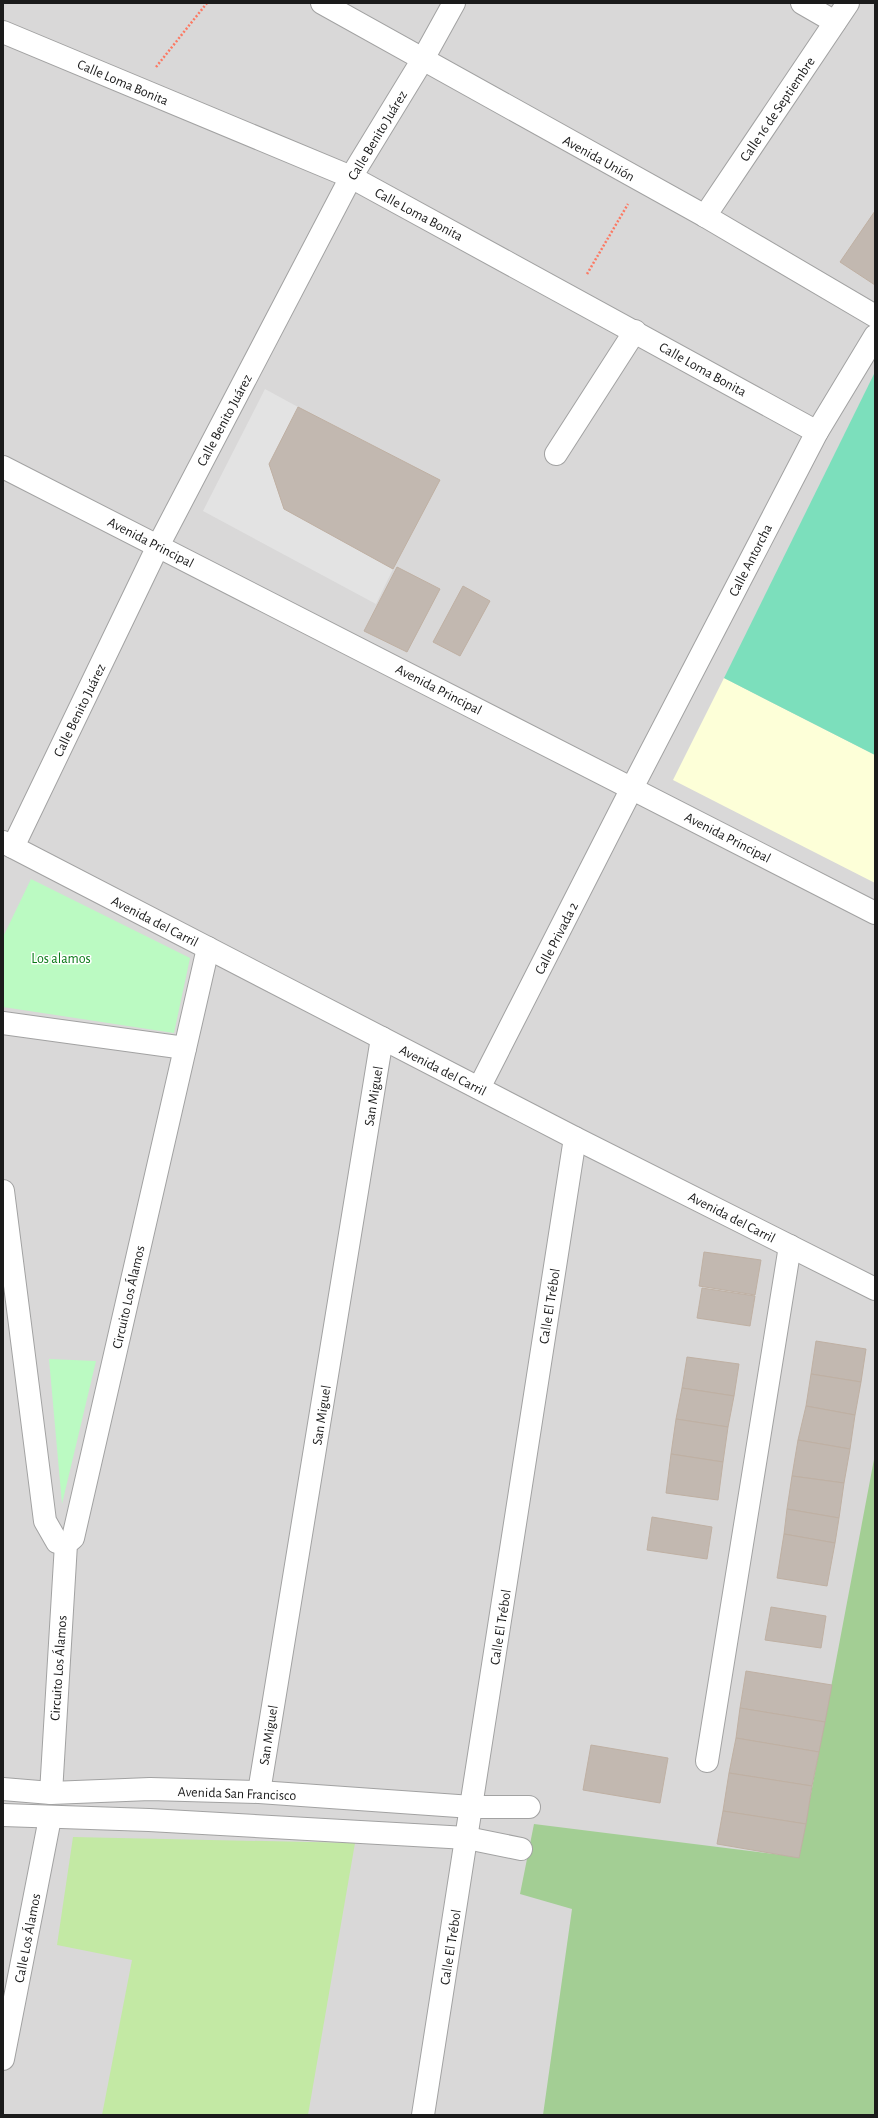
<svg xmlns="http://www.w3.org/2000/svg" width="878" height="2118" font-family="'Alegreya Sans',sans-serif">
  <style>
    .residential { fill: #d9d8d8 }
    .education { fill: #fdffd8 }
    .grass { fill: #c3e9a4 }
    .forest { fill: #a3ce94 }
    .park { fill: #bbfac2 }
    .pitch { fill: #7cdfbc }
    .parking { fill: #e3e3e3 }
    .building { fill: #c2b8b0; stroke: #bfb0a3 }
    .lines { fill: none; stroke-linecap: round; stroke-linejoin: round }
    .minor-casing { stroke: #a2a2a2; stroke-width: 24 }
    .tertiary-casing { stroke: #a2a2a2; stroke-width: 24 }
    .path { stroke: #fc7963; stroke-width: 2.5; stroke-dasharray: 2 2; stroke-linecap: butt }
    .minor { stroke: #fff; stroke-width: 22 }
    .tertiary { stroke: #fff; stroke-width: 22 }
    .labels { text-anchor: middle; stroke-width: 3; stroke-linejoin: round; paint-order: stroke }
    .street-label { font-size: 14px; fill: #1b1b1b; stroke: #fff }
    .park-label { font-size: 14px; fill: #097917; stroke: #fff }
  </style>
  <rect width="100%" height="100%" fill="#ede9e0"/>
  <rect class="residential" x="3" y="3" width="872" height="2112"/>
  <polygon class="education" points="724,678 875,755 875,883 673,780"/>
  <polygon class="grass" points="73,1837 355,1843 308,2115 102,2115 132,1960 57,1945"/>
  <polygon class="forest" points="875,1454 875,2115 543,2115 572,1909 520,1894 534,1824 799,1857"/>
  <g class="park">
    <polygon points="31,879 190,958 174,1033 3,1007 3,937"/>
    <polygon points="49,1359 96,1361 62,1504"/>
  </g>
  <polygon class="pitch" points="875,372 875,755 724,678"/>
  <polygon class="parking" points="265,389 298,407 269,464 284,509 393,569 376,604 203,511"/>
  <g class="building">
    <polygon points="875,211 875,285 840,262"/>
    <polygon points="298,407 440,480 393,569 284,509 269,464"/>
    <polygon points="397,567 440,589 407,652 364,631"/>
    <polygon points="463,586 490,601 460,656 433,642"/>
    <polygon points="704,1252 761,1260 755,1295 699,1286"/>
    <polygon points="702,1288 755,1296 750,1326 697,1318"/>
    <polygon points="816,1341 866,1349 861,1382 811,1374"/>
    <polygon points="687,1357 739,1364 734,1396 682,1388"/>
    <polygon points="811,1374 861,1382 855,1415 806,1406"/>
    <polygon points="682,1388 734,1396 728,1427 676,1419"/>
    <polygon points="806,1406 855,1415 850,1449 798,1440"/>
    <polygon points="676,1419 728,1427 723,1462 671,1454"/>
    <polygon points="798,1440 850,1449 844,1483 792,1476"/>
    <polygon points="671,1454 723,1462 718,1500 666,1493"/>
    <polygon points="792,1476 844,1483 839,1518 787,1509"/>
    <polygon points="787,1509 839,1518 835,1543 784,1534"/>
    <polygon points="652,1517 712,1527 707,1559 647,1550"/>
    <polygon points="784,1534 835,1543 827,1586 777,1578"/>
    <polygon points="771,1607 826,1616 821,1648 765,1640"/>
    <polygon points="746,1671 832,1685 825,1722 740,1708"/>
    <polygon points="740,1708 825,1722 819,1752 736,1738"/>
    <polygon points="736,1738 819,1752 812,1786 729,1773"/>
    <polygon points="591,1745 668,1758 660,1803 583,1790"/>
    <polygon points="729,1773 812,1786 806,1824 723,1811"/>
    <polygon points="723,1811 806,1824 799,1858 717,1844"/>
  </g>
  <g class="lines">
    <g class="minor-casing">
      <g id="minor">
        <polyline points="322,3 705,216 875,316"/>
        <polyline points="802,3 835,22"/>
        <polyline points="3,32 351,177 817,432"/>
        <polyline points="705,216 848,3"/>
        <polyline points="556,454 635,331"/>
        <polyline points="3,842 575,1138 875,1289"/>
        <polyline points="13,847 158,546 351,177 423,59 454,3"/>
        <polyline points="3,1023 185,1048"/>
        <polyline points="479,1088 632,788"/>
        <polyline points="3,1191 45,1521 57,1542 66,1544"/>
        <polyline points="707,1761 790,1246"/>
        <polyline points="3,1789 51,1793 150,1789 259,1792 472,1807 529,1807"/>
        <polyline points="259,1792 382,1038"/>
        <polyline points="51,1793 66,1544 73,1538 208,948"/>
        <polyline points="3,1815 149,1820 467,1838 521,1849"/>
        <polyline points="3,2059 50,1818"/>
        <polyline points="423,2115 575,1138"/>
      </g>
    </g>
    <g class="tertiary-casing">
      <g id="tertiary">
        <polyline points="3,467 875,913"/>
        <polyline points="632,788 817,432 875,336"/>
      </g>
    </g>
    <g class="path">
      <polyline points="156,67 207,3"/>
      <polyline points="587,274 628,204"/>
    </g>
    <use href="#minor" class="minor"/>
    <use href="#tertiary" class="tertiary"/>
  </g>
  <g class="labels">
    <g class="street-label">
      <text transform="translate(123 82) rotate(23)" y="5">Calle Loma Bonita</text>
      <text transform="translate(777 109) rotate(-56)" y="5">Calle 16 de Septiembre</text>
      <text transform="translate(377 135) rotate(-59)" y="5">Calle Benito Juárez</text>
      <text transform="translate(599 158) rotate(29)" y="5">Avenida Unión</text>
      <text transform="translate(419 214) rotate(28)" y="5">Calle Loma Bonita</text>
      <text transform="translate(703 369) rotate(29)" y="5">Calle Loma Bonita</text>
      <text transform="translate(224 420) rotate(-62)" y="5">Calle Benito Juárez</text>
      <text transform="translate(151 542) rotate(27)" y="5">Avenida Principal</text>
      <text transform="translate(750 560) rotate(-63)" y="5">Calle Antorcha</text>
      <text transform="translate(439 689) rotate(27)" y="5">Avenida Principal</text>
      <text transform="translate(79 710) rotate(-64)" y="5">Calle Benito Juárez</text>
      <text transform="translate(728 837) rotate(27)" y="5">Avenida Principal</text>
      <text transform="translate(155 921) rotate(27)" y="5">Avenida del Carril</text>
      <text transform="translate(556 938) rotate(-63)" y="5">Calle Privada 2</text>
      <text transform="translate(443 1070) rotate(27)" y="5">Avenida del Carril</text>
      <text transform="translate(373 1096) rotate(-81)" y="5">San Miguel</text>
      <text transform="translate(732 1217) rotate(27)" y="5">Avenida del Carril</text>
      <text transform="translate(128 1297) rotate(-77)" y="5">Circuito Los Álamos</text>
      <text transform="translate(549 1306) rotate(-81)" y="5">Calle El Trébol</text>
      <text transform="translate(321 1415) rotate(-81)" y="5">San Miguel</text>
      <text transform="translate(500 1627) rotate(-81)" y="5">Calle El Trébol</text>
      <text transform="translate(58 1668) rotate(-86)" y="5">Circuito Los Álamos</text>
      <text transform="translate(268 1735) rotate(-81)" y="5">San Miguel</text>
      <text transform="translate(237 1793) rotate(2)" y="5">Avenida San Francisco</text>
      <text transform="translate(27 1938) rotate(-79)" y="5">Calle Los Álamos</text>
      <text transform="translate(450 1947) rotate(-81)" y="5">Calle El Trébol</text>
    </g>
    <g class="park-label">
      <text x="61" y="963">Los alamos</text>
    </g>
  </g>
  <rect width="878" height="2118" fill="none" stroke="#1b1b1b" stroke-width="8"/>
</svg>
